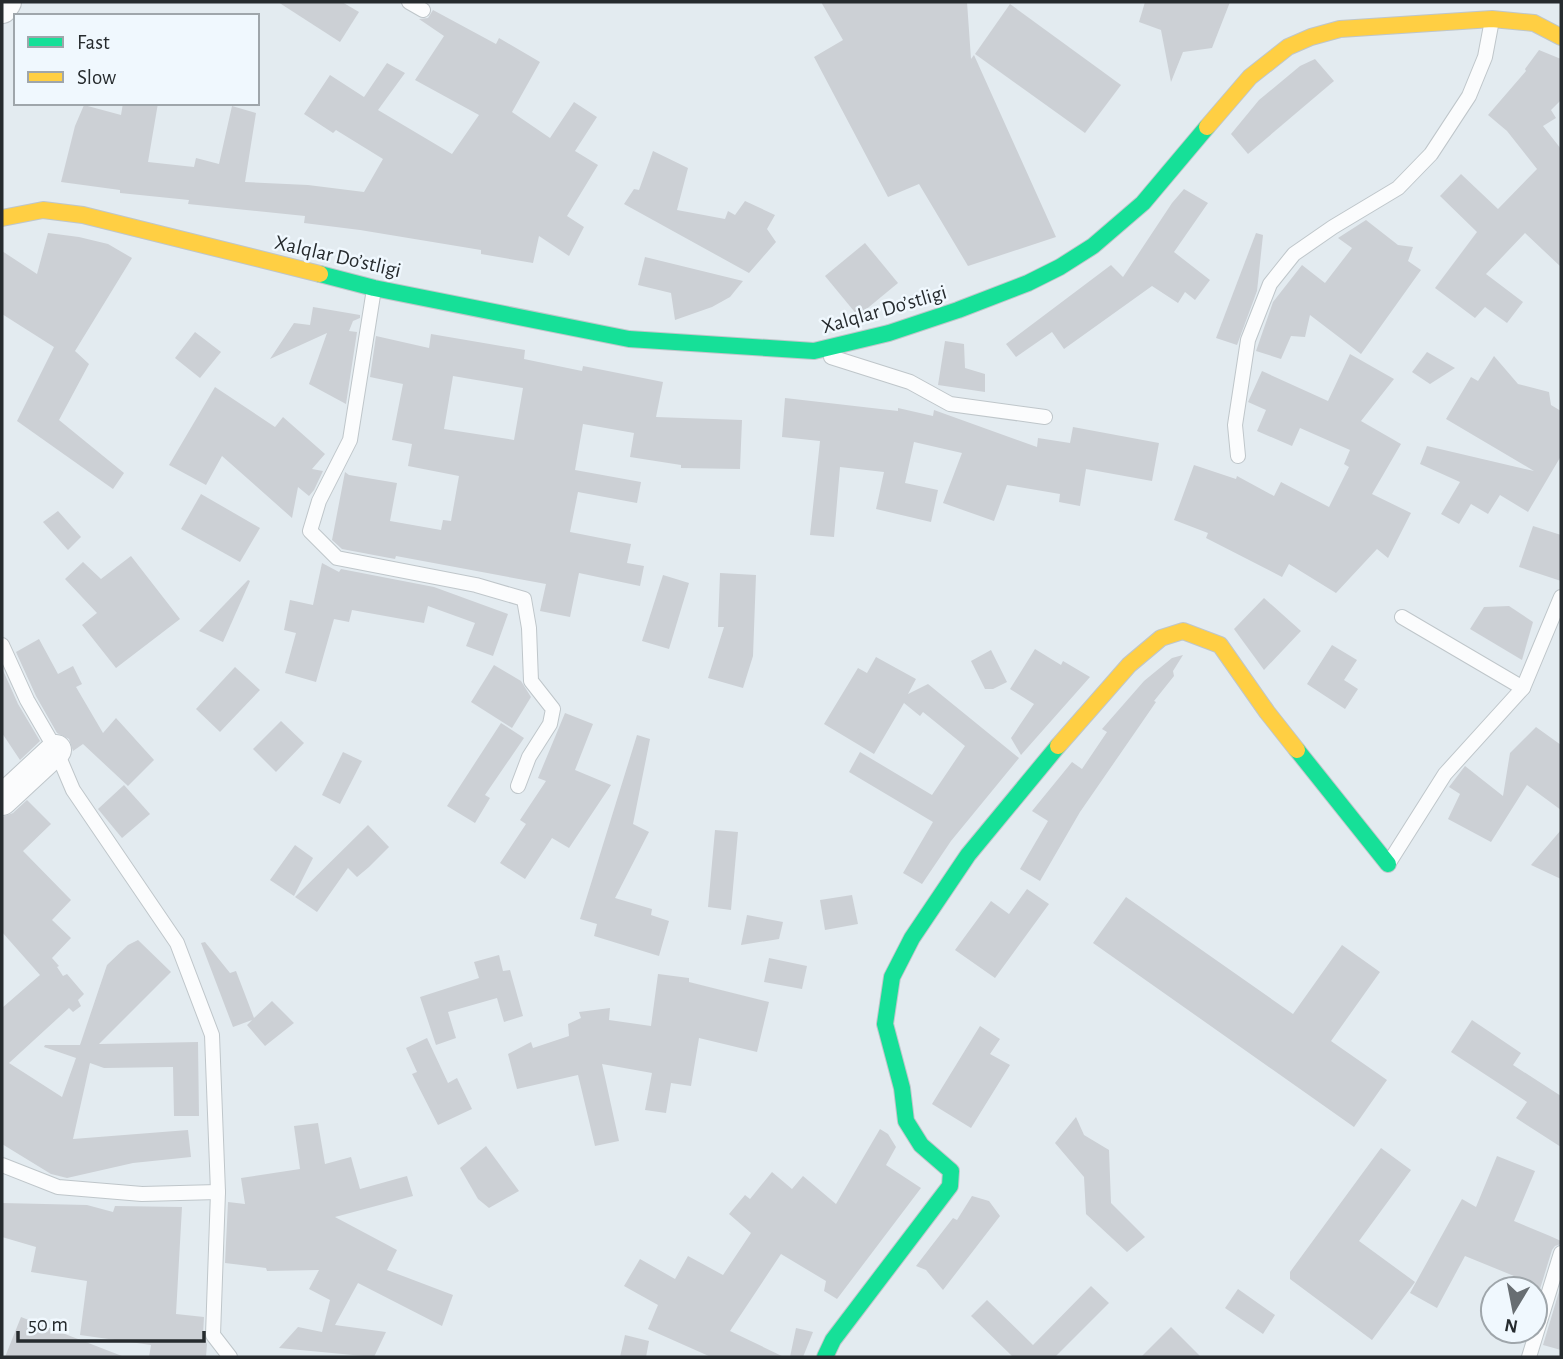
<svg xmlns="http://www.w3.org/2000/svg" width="1563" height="1359" font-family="'Alegreya Sans',sans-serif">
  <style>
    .building { fill: #ccd0d5; fill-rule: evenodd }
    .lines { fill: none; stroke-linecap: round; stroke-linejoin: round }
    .lane-casing { stroke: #bfc6ca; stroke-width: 16 }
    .street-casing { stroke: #bfc6ca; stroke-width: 32 }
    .fast-casing { stroke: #bfc6ca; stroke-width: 18 }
    .slow-casing { stroke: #bfc6ca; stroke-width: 18 }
    .lane { stroke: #fbfcfd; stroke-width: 14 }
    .street { stroke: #fbfcfd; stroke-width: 30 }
    .fast { stroke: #16e098; stroke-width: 16 }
    .slow { stroke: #ffcf43; stroke-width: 16 }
    .labels { text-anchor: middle; stroke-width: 5; stroke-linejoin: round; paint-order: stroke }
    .street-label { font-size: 21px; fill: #262b2e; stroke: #f0f8fe }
  </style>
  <rect width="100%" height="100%" fill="#e3ebf0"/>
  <g class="building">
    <polygon points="278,2 342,2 359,12 340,42"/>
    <polygon points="821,2 967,2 971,59 974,55 1056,237 968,266 919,184 888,197 814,57 843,40"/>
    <polygon points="1145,2 1230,2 1212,48 1183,52 1171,82 1161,30 1139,22"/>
    <polygon points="1010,4 1121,85 1085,133 975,54"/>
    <polygon points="433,10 496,44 499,38 540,62 512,112 550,138 574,102 597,117 575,151 598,165 567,216 584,227 569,256 539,236 533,263 481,254 481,250 360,230 304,223 305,216 188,204 189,200 120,193 120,190 61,182 75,126 84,105 121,115 123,103 158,103 148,162 194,167 196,158 219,164 232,106 256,113 245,182 308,185 364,192 383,159 336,130 333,133 304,114 330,75 364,97 387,63 405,73 378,110 452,154 479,115 415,80 444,36 419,19 428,18"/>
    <polygon points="1539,50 1561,59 1561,100 1551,110 1556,118 1543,126 1561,149 1561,267 1525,233 1486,274 1523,302 1507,323 1485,307 1475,318 1435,288 1477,232 1440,196 1461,174 1498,209 1537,169 1507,131 1488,115 1526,71 1525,69"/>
    <polygon points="1315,59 1334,81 1248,154 1231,134 1259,100 1300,66"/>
    <polygon points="653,151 688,168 677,210 725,219 728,211 735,215 745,201 775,215 767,229 776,242 749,273 624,204 634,189 639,190"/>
    <polygon points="1184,189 1208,203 1174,252 1210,280 1195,300 1185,292 1178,303 1152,286 1064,349 1052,332 1016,357 1006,344 1111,265 1123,277 1172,203"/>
    <polygon points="1366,220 1398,245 1413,247 1408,261 1421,270 1361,354 1310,315 1305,337 1291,336 1281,359 1256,351 1273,302 1302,265 1325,283 1352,248 1338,238"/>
    <polygon points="48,233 79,237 108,244 132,258 75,351 89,364 59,420 124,473 113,489 17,421 54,347 2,314 2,251 37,274"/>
    <polygon points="1256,233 1263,235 1257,291 1237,345 1216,338"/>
    <polygon points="865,243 898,283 858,316 825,276"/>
    <polygon points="645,257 743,281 730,297 712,307 675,320 671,293 638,285"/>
    <polygon points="313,307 360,315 360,318 353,321 349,331 357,332 346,404 309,384 327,333 270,359 294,323 310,325"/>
    <polygon points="195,332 221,352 200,378 175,358"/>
    <path d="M431 334 525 350 524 359 582 371 583 366 663 382 656 417 742 420 740 469 681 468V465L630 457 634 433 583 424 575 470 641 482 637 503 578 492 570 532 631 544 627 563 644 566 640 586 579 573 570 617 540 611 546 584 396 556 395 559 342 549 332 540 345 472 349 475 397 483 390 521 441 530 443 520 451 521 459 476 408 466 412 444 392 440 403 384 370 377 376 336 429 348ZM453 376 523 388 514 440 444 429Z"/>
    <polygon points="945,341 964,344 965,368 985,374 985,392 938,385"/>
    <polygon points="1427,352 1455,368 1430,384 1412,372"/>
    <polygon points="1350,354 1394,379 1361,421 1401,444 1372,494 1411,513 1388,558 1377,549 1336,593 1289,564 1282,577 1206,538 1208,533 1174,520 1194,465 1236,479 1237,476 1274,496 1281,482 1329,507 1349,467 1344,464 1350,450 1300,428 1292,446 1257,431 1266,410 1248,402 1262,371 1328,401"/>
    <polygon points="1494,356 1518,384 1549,392 1551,405 1561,411 1561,456 1528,512 1500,495 1488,514 1471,504 1459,524 1441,514 1460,482 1420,464 1427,446 1534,471 1446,419 1471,377 1478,381"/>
    <polygon points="215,387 275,427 283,417 325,454 312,469 323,471 314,490 309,496 298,487 292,518 222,456 206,485 169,465"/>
    <polygon points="785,398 898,411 898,408 933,416 934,410 1037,447 1038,438 1070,443 1073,427 1159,443 1152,481 1086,469 1080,506 1059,502 1060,494 1007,485 994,521 943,503 962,453 914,442 905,483 938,490 931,522 876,509 884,472 840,467 834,537 810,535 820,441 782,437"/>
    <polygon points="201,494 260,528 240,562 181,529"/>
    <polygon points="58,511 81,537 68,550 43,522"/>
    <polygon points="1533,526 1561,535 1561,581 1519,567"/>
    <polygon points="131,556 180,619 116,668 82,625 97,613 65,579 83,562 101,579"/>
    <polygon points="322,563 339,572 341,569 434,587 508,614 493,656 466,646 475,623 428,606 424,623 352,610 349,622 334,619 316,682 285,673 296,633 284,630 290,600 313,605"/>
    <polygon points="720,573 756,575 753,656 743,688 708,678 724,627 718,627"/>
    <polygon points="663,575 689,583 669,649 642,641"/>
    <polygon points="248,580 250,581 223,642 199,631"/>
    <polygon points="1264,598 1301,631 1264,670 1234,629"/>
    <polygon points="1509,606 1533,622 1522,660 1470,629 1484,607"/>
    <polygon points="39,639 58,674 73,666 82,684 76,687 103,733 116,718 154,760 128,786 83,744 73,751 69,739 57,733 36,696 16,652"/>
    <polygon points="1332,645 1357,660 1344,680 1358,689 1345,709 1307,684"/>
    <polygon points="1035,649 1061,665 1063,661 1090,677 1021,755 1011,738 1034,704 1010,689"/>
    <polygon points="991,650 1007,682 993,689 985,689 971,661"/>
    <polygon points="1183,655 1173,671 1174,676 1154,701 1156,702 1080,812 1040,881 1020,869 1048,821 1032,811 1072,762 1082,769 1107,732 1102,729 1144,681 1172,658"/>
    <polygon points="876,657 916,679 908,694 928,684 1019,758 951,841 922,884 903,873 933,822 849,772 860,752 932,795 965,746 923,712 920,716 904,703 874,754 824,724 858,668 867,673"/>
    <polygon points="494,665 521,681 531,697 512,728 471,702"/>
    <polygon points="235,667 260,690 220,732 196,709"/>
    <polygon points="2,668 18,704 40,741 20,760 2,733"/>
    <polygon points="565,713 593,724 575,770 611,785 569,848 552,838 525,879 500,863 526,824 520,820 546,781 538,778"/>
    <polygon points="281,721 304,743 276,772 253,749"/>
    <polygon points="501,723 524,738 485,795 490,798 475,823 447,806"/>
    <polygon points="1536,727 1561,745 1561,810 1527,785 1491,842 1448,819 1460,794 1449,787 1465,766 1503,796 1510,753"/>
    <polygon points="637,735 650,739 633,824 649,832 615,898 652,909 651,915 669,921 659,956 594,936 597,924 580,919"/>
    <polygon points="343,752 362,761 340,804 322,795"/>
    <polygon points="124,785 150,814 122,838 98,809"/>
    <polygon points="27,800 51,824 23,851 71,900 52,920 71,938 52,958 59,966 57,967 63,976 67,974 84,994 78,1000 81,1006 73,1012 69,1008 9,1063 62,1097 76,1058 44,1047 45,1045 80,1045 107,965 128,945 138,940 171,972 99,1044 198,1042 199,1116 174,1116 173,1067 104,1068 90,1063 73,1139 188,1130 191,1157 133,1163 67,1178 51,1174 2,1144 2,1008 40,975 2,932 2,817 13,813"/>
    <polygon points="368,825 389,847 369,867 357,877 348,868 317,912 295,897"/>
    <polygon points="715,830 738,832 731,910 708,907"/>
    <polygon points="1561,830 1561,879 1531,865"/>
    <polygon points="295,845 313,858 294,896 270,880"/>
    <polygon points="1027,889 1049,904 995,978 955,950 991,901 1009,914"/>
    <polygon points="852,895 858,924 825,930 820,900"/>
    <polygon points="1126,897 1293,1014 1342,945 1380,972 1331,1041 1387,1080 1354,1127 1093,943"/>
    <polygon points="747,915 783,922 779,939 741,945"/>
    <polygon points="205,942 230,973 236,971 254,1018 272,1001 294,1023 265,1046 247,1025 252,1020 233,1027 201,943"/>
    <polygon points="499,955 503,971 510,970 523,1016 504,1022 497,998 448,1012 456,1038 436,1045 420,997 479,978 474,962"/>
    <polygon points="769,958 807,966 802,989 764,982"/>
    <polygon points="658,974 689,978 689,982 769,1002 757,1052 699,1038 691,1086 671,1083 666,1113 645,1110 652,1073 602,1064 619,1141 595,1146 578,1075 517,1089 508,1054 531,1042 533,1048 569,1036 568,1024 581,1018 579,1012 610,1008 609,1020 651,1026"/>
    <polygon points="1472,1020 1521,1053 1513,1065 1561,1096 1561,1147 1516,1118 1527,1102 1451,1052"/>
    <polygon points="980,1026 1000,1039 990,1054 1010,1065 971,1128 932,1104"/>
    <polygon points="427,1038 448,1083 457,1078 472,1109 438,1125 412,1074 417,1072 406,1048"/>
    <polygon points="1076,1117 1084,1135 1109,1150 1111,1203 1145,1237 1127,1252 1086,1214 1084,1177 1055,1143"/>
    <polygon points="318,1123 325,1164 351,1157 360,1189 407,1176 413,1196 335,1217 397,1250 387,1270 453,1295 442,1326 358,1283 335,1325 386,1332 374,1357 279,1348 298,1327 322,1332 330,1300 309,1289 319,1270 267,1271 266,1268 225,1263 228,1202 245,1204 241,1178 300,1169 294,1126"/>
    <polygon points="880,1129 888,1134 896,1147 886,1165 921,1188 837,1299 824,1291 826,1281 781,1254 730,1331 784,1357 711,1357 648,1329 658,1305 624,1286 640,1259 675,1279 688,1256 723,1275 751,1233 729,1214 745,1195 750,1199 772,1172 792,1189 803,1176 836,1204"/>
    <polygon points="486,1146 519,1191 489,1208 478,1199 460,1168"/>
    <polygon points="1381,1148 1411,1170 1359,1241 1415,1282 1372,1340 1290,1279 1290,1272"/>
    <polygon points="1497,1156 1535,1171 1514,1221 1550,1236 1561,1241 1561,1244 1555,1246 1552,1250 1540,1289 1508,1289 1514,1276 1465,1256 1437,1308 1410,1293 1462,1199 1476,1207"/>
    <polygon points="972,1196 989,1201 1000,1216 943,1290 926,1270 916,1266 953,1218 957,1220"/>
    <polygon points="2,1203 87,1205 113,1212 115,1206 182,1207 176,1314 204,1317 203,1335 207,1344 206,1357 149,1357 151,1345 80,1335 87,1281 31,1272 36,1247 2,1237"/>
    <polygon points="1561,1285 1561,1350 1543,1345"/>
    <polygon points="1091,1286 1109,1303 1055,1357 1013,1357 971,1316 987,1300 1033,1345"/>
    <polygon points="1238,1289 1275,1315 1263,1334 1225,1308"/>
    <polygon points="21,1317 122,1356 122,1357 5,1357"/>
    <polygon points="1171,1327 1201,1357 1141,1357"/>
    <polygon points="796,1328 813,1332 803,1357 790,1357"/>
    <polygon points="625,1335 649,1341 646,1357 620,1357"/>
  </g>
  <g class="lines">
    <g class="lane-casing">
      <g id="lane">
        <polyline points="409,2 423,10"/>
        <polyline points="374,289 350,440 319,501 310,531 337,558 476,585 524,599 529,628 531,681 553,709 550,724 529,757 518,786"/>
        <polyline points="831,357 910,382 950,404 1045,417"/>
        <polyline points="1238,456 1235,425 1248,340 1270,284 1294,254 1333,227 1398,188 1431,154 1469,96 1485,57 1492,20"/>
        <polyline points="1402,617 1523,688"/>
        <polyline points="2,645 27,700 56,750 73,790 177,943 212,1035 218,1192 213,1335 230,1357"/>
        <polyline points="1390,861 1445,774 1523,688 1561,597"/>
        <polyline points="2,1165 58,1187 142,1194 218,1192"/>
        <polyline points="1529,1357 1561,1253"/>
      </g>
    </g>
    <g class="street-casing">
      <g id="street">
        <polyline points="2,8 6,2"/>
        <polyline points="2,800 56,750"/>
      </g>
    </g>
    <g class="fast-casing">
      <g id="fast">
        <polyline points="320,274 374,288 629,339 814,351 889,333 958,310 1028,283 1060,267 1093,246 1143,203 1207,127"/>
        <polyline points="1297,750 1388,864"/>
        <polyline points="825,1357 833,1340 950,1186 951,1171 921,1145 906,1121 902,1088 885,1024 892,977 912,938 968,855 1058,746"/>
      </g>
    </g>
    <g class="slow-casing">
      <g id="slow">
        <polyline points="1207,127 1250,77 1288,47 1311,37 1340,29 1492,19 1534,23 1561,37"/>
        <polyline points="2,218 43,210 83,215 320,274"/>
        <polyline points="1058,746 1129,665 1161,638 1183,631 1220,645 1267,712 1297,750"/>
      </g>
    </g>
    <use href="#lane" class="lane"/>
    <use href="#street" class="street"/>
    <use href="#fast" class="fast"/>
    <use href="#slow" class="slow"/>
  </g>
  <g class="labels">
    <g class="street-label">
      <text transform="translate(338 256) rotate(13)" y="7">Xalqlar Do’stligi</text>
      <text transform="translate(884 309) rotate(-16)" y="7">Xalqlar Do’stligi</text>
    </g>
  </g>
  <rect width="1563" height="1359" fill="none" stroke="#262b2e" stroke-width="7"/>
  <rect x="14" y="14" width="245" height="91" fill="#f0f8fe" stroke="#9fa6ab" stroke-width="2"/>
  <rect x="28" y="37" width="35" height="10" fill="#16e098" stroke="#9fa6ab" stroke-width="2"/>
  <text x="77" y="49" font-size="21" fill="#262b2e">Fast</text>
  <rect x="28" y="72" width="35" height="10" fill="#ffcf43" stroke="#9fa6ab" stroke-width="2"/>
  <text x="77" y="84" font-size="21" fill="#262b2e">Slow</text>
  <g transform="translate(1514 1310) rotate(190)"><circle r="33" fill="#f0f8fe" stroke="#9fa6ab" stroke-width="2"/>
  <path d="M0-5L12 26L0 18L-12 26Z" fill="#686e72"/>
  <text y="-10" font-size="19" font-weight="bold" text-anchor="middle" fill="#262b2e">N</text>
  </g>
  <path d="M18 1331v10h186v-10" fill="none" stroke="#262b2e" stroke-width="3.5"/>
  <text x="28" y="1331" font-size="21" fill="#262b2e" stroke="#f0f8fe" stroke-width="5" paint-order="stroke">50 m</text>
</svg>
